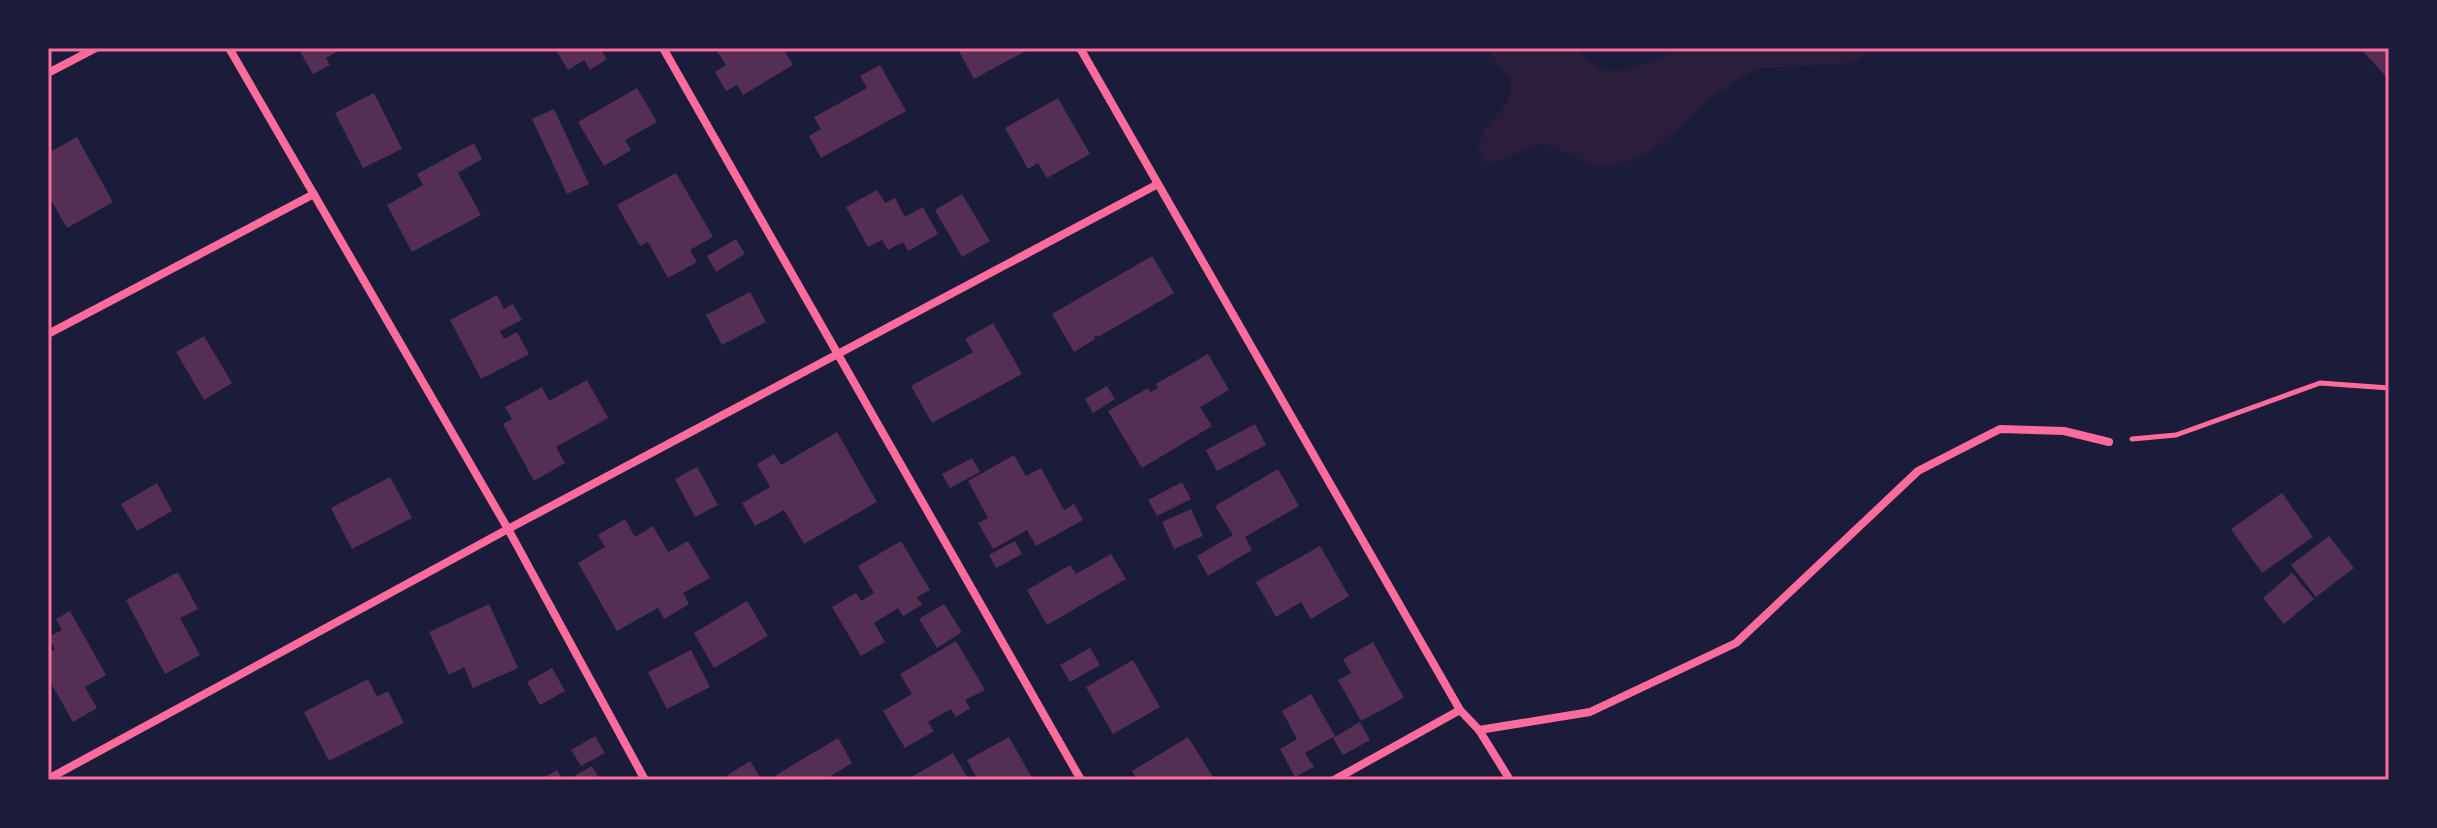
<svg xmlns="http://www.w3.org/2000/svg" width="2437" height="828" font-family="Overpass,sans-serif">
  <style>
    .green { fill: #2a1e3b }
    .building { fill: #542f53 }
    .lines { fill: none; stroke-linecap: round; stroke-linejoin: round }
    .path { stroke: #ff6b9d; stroke-width: 5 }
    .minor { stroke: #ff6b9d; stroke-width: 8 }
    .neatline { fill: none; stroke: #ff6b9d; stroke-width: 3 }
  </style>
  <rect width="100%" height="100%" fill="#1b1b3a"/>
  <polygon class="green" points="1487,48 1574,48 1600,70 1619,71 1658,60 1681,48 1874,48 1852,63 1755,69 1711,98 1652,151 1614,167 1595,166 1543,143 1488,165 1478,148 1484,129 1510,100 1510,80"/>
  <g class="building">
    <polygon points="298,48 343,48 326,58 330,65 313,74"/>
    <polygon points="555,48 605,48 601,50 607,59 590,70 584,60 568,70"/>
    <polygon points="715,48 783,48 793,65 743,95 737,85 726,91 715,72 726,65"/>
    <polygon points="957,48 1031,48 974,79"/>
    <polygon points="2360,48 2389,48 2389,80"/>
    <polygon points="880,65 906,111 821,158 809,136 821,129 814,117 867,88 860,76"/>
    <polygon points="637,88 657,122 625,140 631,150 604,166 578,122"/>
    <polygon points="374,93 402,149 363,168 335,113"/>
    <polygon points="1058,98 1090,154 1047,178 1038,163 1028,169 1005,128"/>
    <polygon points="554,109 589,184 567,194 532,119"/>
    <polygon points="77,137 113,202 67,228 48,195 48,153"/>
    <polygon points="474,143 482,159 458,173 481,215 412,252 387,205 423,185 417,174"/>
    <polygon points="676,173 713,237 690,250 697,262 668,278 648,242 640,246 617,205"/>
    <polygon points="877,190 885,203 895,198 905,217 923,207 938,234 908,251 903,242 888,250 882,240 868,247 846,207"/>
    <polygon points="962,194 990,241 962,257 935,210"/>
    <polygon points="736,239 745,254 716,272 707,256"/>
    <polygon points="1152,256 1174,293 1098,337 1096,335 1094,337 1095,339 1074,352 1052,314"/>
    <polygon points="750,292 766,322 722,345 706,315"/>
    <polygon points="497,295 504,309 513,304 522,320 500,331 504,339 517,332 529,354 481,379 450,320"/>
    <polygon points="993,323 1022,374 932,423 911,386 973,352 965,339"/>
    <polygon points="204,336 232,383 204,400 176,352"/>
    <polygon points="1208,354 1229,390 1200,407 1212,426 1142,468 1108,411 1148,388 1150,392 1158,388 1156,384"/>
    <polygon points="587,380 608,418 556,447 565,463 534,481 503,424 512,419 505,407 542,387 549,401"/>
    <polygon points="1107,386 1115,399 1093,413 1085,399"/>
    <polygon points="1255,424 1266,445 1217,471 1206,450"/>
    <polygon points="837,432 877,502 804,544 784,510 755,526 742,503 770,487 757,464 774,454 781,465"/>
    <polygon points="1014,455 1026,476 1041,468 1064,510 1074,504 1083,520 1036,546 1027,530 993,549 978,523 988,518 968,481"/>
    <polygon points="972,458 980,472 950,488 942,474"/>
    <polygon points="697,467 718,505 695,517 675,479"/>
    <polygon points="1278,469 1299,506 1245,537 1252,550 1208,576 1197,556 1233,535 1215,506"/>
    <polygon points="390,477 412,518 352,549 331,508"/>
    <polygon points="1182,482 1191,499 1157,516 1148,500"/>
    <polygon points="157,483 172,511 137,531 121,504"/>
    <polygon points="2282,493 2313,537 2262,573 2231,529"/>
    <polygon points="1191,509 1203,536 1174,549 1162,522"/>
    <polygon points="625,519 635,537 653,526 668,552 688,541 710,578 683,593 689,604 664,619 658,608 617,631 578,563 605,547 598,535"/>
    <polygon points="2329,536 2354,568 2316,597 2291,565"/>
    <polygon points="901,541 930,590 917,597 922,605 903,616 898,608 874,623 885,642 861,656 832,607 856,593 861,601 874,593 858,566"/>
    <polygon points="1015,541 1022,554 996,568 989,555"/>
    <polygon points="1320,546 1349,596 1311,619 1301,602 1276,617 1256,582"/>
    <polygon points="1111,554 1126,579 1047,625 1027,590 1070,565 1076,574"/>
    <polygon points="178,572 198,609 180,618 200,655 165,674 126,600"/>
    <polygon points="2292,573 2314,599 2284,624 2263,598"/>
    <polygon points="747,601 768,636 714,668 694,633"/>
    <polygon points="489,604 518,668 473,688 464,667 449,675 429,632"/>
    <polygon points="944,604 962,632 937,648 919,619"/>
    <polygon points="70,611 106,675 85,687 97,708 73,722 48,678 48,653 55,649 48,637 62,630 56,619"/>
    <polygon points="956,641 985,690 965,700 970,708 956,717 951,709 928,722 934,731 905,748 883,711 912,694 900,674"/>
    <polygon points="1373,642 1404,698 1361,721 1338,680 1351,673 1343,659"/>
    <polygon points="1090,648 1100,665 1070,682 1060,665"/>
    <polygon points="691,650 710,687 667,709 648,672"/>
    <polygon points="1133,660 1160,707 1113,734 1086,687"/>
    <polygon points="552,668 565,691 540,705 527,682"/>
    <polygon points="368,679 377,697 388,691 404,723 329,761 304,712"/>
    <polygon points="1311,694 1335,736 1305,753 1314,767 1295,777 1280,749 1297,739 1282,711"/>
    <polygon points="1360,722 1370,740 1343,755 1333,738"/>
    <polygon points="595,736 605,753 581,766 571,750"/>
    <polygon points="1009,737 1032,778 1029,780 978,780 967,760"/>
    <polygon points="1188,737 1215,780 1137,780 1132,771"/>
    <polygon points="838,738 852,763 824,780 779,780 776,775"/>
    <polygon points="953,753 969,780 915,780 913,776"/>
    <polygon points="750,761 762,780 720,780"/>
    <polygon points="592,766 600,780 567,780"/>
    <polygon points="557,770 563,780 540,780"/>
  </g>
  <g class="lines">
    <polyline class="path" points="2132,439 2176,435 2320,383 2389,388"/>
    <g class="minor">
      <polyline points="229,48 508,529 645,780"/>
      <polyline points="663,48 1081,780"/>
      <polyline points="1080,48 1460,710 1479,730 1510,780"/>
      <polyline points="48,73 96,48"/>
      <polyline points="48,334 314,194"/>
      <polyline points="1479,730 1590,712 1736,643 1918,471 2000,429 2064,431 2109,442"/>
      <polyline points="48,779 508,529 1158,184"/>
      <polyline points="1334,780 1460,710"/>
    </g>
  </g>
  <rect width="2437" height="828" fill="none" stroke="#1b1b3a" stroke-width="100"/>
  <rect x="50" y="50" width="2337" height="728" class="neatline"/>
</svg>
